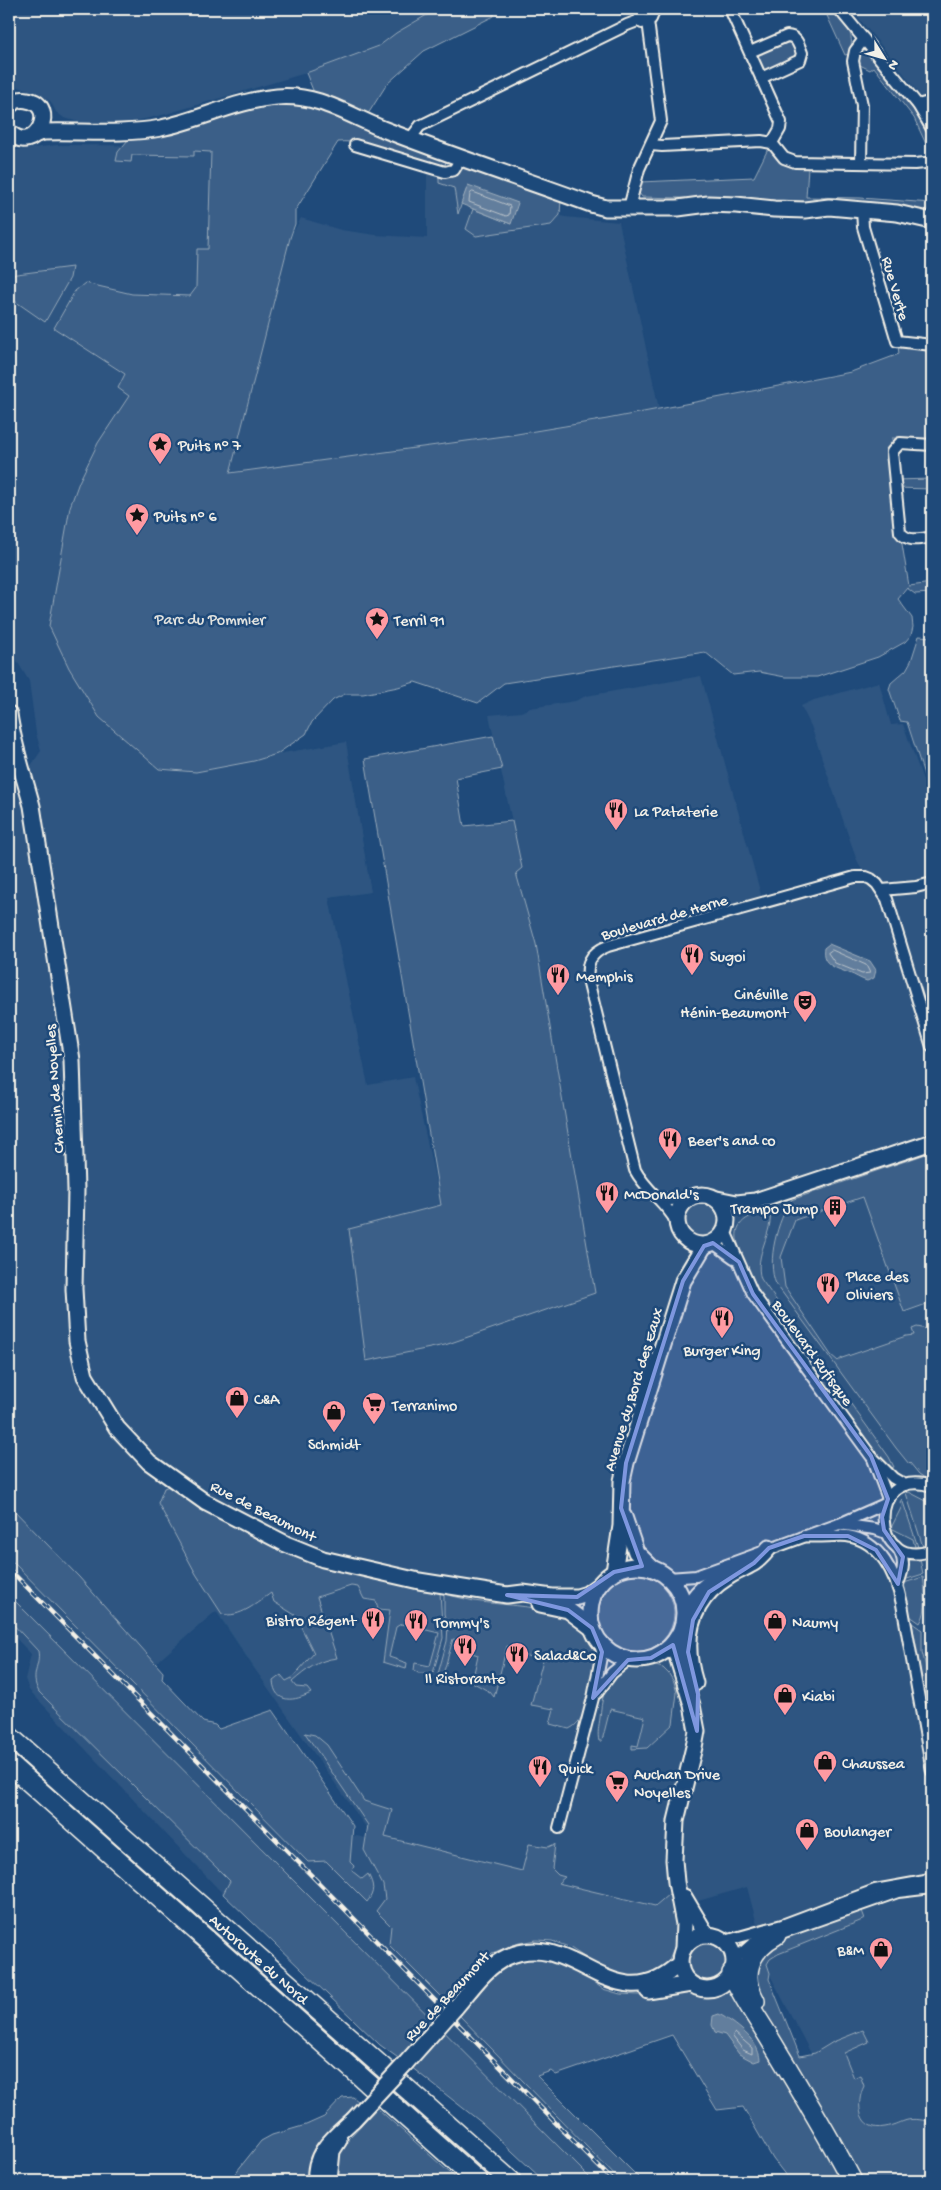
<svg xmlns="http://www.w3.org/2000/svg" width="941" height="2190" font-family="'Gochi Hand',sans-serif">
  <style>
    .built { fill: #2d5581 }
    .green { fill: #3a5f88; stroke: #97a8b8 }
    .water { fill: #627e9d; stroke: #9cacbb }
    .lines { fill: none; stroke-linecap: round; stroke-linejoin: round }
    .shore { stroke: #bac3ca; stroke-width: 1 }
    .street-casing { stroke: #f4f1e8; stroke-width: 14 }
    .secondary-casing { stroke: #f4f1e8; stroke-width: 19 }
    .highway-casing { stroke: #f4f1e8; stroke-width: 22 }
    .street { stroke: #1f4a7a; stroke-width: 10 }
    .secondary { stroke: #1f4a7a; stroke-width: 15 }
    .highway { stroke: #1f4a7a; stroke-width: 19 }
    .rail-casing { stroke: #f4f1e8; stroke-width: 4.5 }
    .rail { stroke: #1f4a7a; stroke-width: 2.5; stroke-dasharray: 8; stroke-linecap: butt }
    .secondary-bridge-casing { stroke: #f4f1e8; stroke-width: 19; stroke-linecap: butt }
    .secondary-bridge { stroke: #1f4a7a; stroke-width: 15 }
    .marked { fill: #7e97df; fill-opacity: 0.2; stroke: #7e97df; stroke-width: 4; stroke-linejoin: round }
    .labels { text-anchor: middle; stroke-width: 5; stroke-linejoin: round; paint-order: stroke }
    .street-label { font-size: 16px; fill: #f4f1e8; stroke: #1f4a7a }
    .poi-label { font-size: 16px; fill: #f4f1e8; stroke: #1f4a7a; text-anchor: start }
    .park-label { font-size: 16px; fill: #e1e2de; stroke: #1f4a7a }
  </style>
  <rect width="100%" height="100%" fill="#1f4a7a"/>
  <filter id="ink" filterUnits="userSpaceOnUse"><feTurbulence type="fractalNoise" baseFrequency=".02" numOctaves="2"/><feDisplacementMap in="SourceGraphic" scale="10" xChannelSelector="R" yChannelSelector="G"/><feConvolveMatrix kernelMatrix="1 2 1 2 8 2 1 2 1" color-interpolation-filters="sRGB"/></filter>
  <g filter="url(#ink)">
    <g class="built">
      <polygon points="9,9 437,9 396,33 379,46 306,73 166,114 132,122 86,124 64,118 56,112 51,102 38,93 15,86 9,91"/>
      <polygon points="851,9 932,9 932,111 894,61"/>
      <polygon points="57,145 225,146 222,254 190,296 132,294 85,283 55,327 125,374 129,396 79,482 70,507 55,591 159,769 197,772 254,761 277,754 346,742 371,892 329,898 368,1085 413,1077 441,1205 349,1230 367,1361 595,1293 536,944 516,872 522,868 489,715 521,712 530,708 575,701 586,696 701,676 763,902 865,876 856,858 811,726 801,706 814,700 879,682 891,725 903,724 932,805 932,2152 851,2130 771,1977 747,1887 660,1912 541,1877 375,1840 254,1668 216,1611 156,1663 163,1672 162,1679 203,1722 215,1725 330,1848 349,1862 352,1835 366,1838 364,1850 383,1885 385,1899 460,1992 399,2058 380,2045 223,1894 29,1690 25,1679 31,1654 9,1631 9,772 30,767 41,751 36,733 29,681 9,648 9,297 45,322 70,278 72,267 9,275 9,151"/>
      <polygon points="427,171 565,217 619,222 659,409 511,435 230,473 290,238 301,218 341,230 376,235 427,238"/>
      <polygon points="467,2006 642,2181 581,2181 438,2040"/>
    </g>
    <g class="green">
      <path d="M437 9H494V16L424 51 387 84 361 125 447 157 444 169C414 159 368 139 338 142L295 211V224L290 238 230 473 511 435 607 419 851 372 899 354 898 346 932 348V439L892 438 894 480 932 479V489L895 488 900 532 909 586 932 583V593L915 594 907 588 898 599 912 618 913 627 911 635 905 642 878 657 817 677H785L759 672 733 675 705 652 504 683 478 703 415 682 398 687 363 694H345L333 700 312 722 306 734 277 754 254 761 196 772 159 769 99 717 69 668 49 626 70 507 79 482 98 443 129 396 118 388 125 374 54 328 75 291 85 283 132 294 190 296 196 288 197 249H208L211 152 194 151V156L132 155 131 162 116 161 118 152 128 140 226 108 317 100 306 73 379 46 396 33Z"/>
      <path d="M824 9H833C846 25 855 31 850 54L845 55Z"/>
      <polygon points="791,39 799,56 763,74 754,54"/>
      <polygon points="863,50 868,52 914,110 932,143 932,157 914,118 874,67 870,70 858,64 857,60"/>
      <path d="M770 150C779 166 791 168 808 168L806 197 860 198 932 203V212L860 203 642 197 639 193 640 182 754 177 767 151Z"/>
      <polygon points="464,164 561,199 560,215 551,225 476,236 466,229 473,209 511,224 468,185 458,214 454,188 439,183 439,175 452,177 461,170"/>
      <polygon points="72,267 70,278 45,322 9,297 9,275"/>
      <polygon points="919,636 932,637 932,799 907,722 900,721 889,689 891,683 906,670 911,661"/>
      <polygon points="493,736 502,769 456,778 464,826 512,821 522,868 516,873 536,944 595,1293 445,1345 366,1361 349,1229 441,1205 365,759"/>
      <path d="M932 1152V1302L904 1312 863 1197 795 1220 781 1257 785 1287 831 1355 838 1361 842 1358 906 1336 914 1335 912 1329 917 1327 927 1329 932 1345V1474L925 1478 919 1474 910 1463 909 1464 896 1448 776 1284C766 1261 778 1220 791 1200Z"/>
      <circle cx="702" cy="1221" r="19"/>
      <path d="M770 1209C774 1233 753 1255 761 1279L889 1457 894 1467 889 1469 876 1457 758 1294 736 1249 739 1247C730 1221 750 1216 770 1209Z"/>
      <path d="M169 1486 209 1512 317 1563 440 1593 443 1638 433 1673H418L414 1670 415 1663 430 1666 439 1633 401 1624 396 1627 389 1657 407 1663 406 1669 383 1662 390 1610 378 1609 376 1601 364 1599 358 1587 351 1586 317 1597 337 1658C318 1660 306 1670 292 1682L296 1687 307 1688 311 1693C295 1701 275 1705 273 1681L281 1675 286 1681 292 1678 314 1653 295 1615 274 1602 271 1593C258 1602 239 1619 222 1614L196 1574 158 1503 164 1488Z"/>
      <polygon points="909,1492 932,1504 932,1534 927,1546 923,1547 906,1493"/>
      <polygon points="902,1499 918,1547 915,1547 913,1539 891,1528 902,1506 900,1502"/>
      <path d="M9 1505 79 1577 163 1672 162 1679 203 1722 215 1725 219 1729 273 1710 353 1826 350 1862 354 1866 352 1871 362 1879 368 1874C374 1885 375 1892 367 1902L326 1861 308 1862 9 1558Z"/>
      <polygon points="910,1558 920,1559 923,1574 904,1580"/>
      <circle cx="635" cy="1613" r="39"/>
      <path d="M923 1577C925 1589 928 1612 920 1623L910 1616 904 1583Z"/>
      <path d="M444 1594C454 1596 464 1599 474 1601 504 1606 564 1605 585 1628 600 1644 596 1664 591 1683 587 1700 586 1721 569 1729L550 1724 554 1709 531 1705 543 1660 523 1655 524 1650 507 1646 494 1697 490 1692 472 1682 478 1655 469 1652 470 1643 453 1639 443 1675 438 1674 447 1641 448 1626 444 1614Z"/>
      <path d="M9 1595 593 2181H544L482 2123 411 2067 380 2045 223 1894 230 1881 39 1692C29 1674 41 1667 38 1651L9 1620Z"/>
      <polygon points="912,1623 922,1630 922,1652 932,1689 932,1740"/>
      <path d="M648 1664 663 1668 669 1674 674 1682 677 1693 673 1724 647 1748 632 1749V1745L638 1746 645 1717 610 1709 602 1741H599C597 1734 599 1725 600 1718 603 1682 611 1668 648 1664Z"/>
      <polygon points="305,1733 315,1735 327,1745 364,1801 392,1810 385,1837 522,1871 529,1844 548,1847 555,1844 552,1869 558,1875 565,1877 558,1883 655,1906 669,1894 673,1893 679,1935 666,1967 658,1973 627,1979 610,1974 569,1947 552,1941 536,1940 519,1943 492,1953 461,1983 476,1997 496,1973 512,1962 531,1957 565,1962 603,1989 620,1994 638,1995 679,1988 702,1997 720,1994 733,1986 846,2181 790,2181 773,2159 743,2107 717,2110 672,2035 556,2075 551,2071 537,2076 642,2181 620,2181 459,2015 389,1945 391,1926 376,1911 385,1899 383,1885 364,1850 368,1825"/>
      <path d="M861 1908 865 1919 778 1954 770 1959 767 1964 770 1973 769 1979 800 2056 815 2053 833 2042 863 2030 869 2042 844 2053 854 2078 860 2075 864 2086C855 2104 859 2132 885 2127 904 2124 903 2116 927 2121L925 2125 932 2129V2181H856L791 2055 754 1994 751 1970 773 1941Z"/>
      <circle cx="707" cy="1962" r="22"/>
      <polygon points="353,2097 359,2102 310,2181 233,2181 233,2176 261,2141 272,2135 306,2125 324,2117 342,2098"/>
      <polygon points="377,2108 459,2181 335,2181 336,2152"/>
    </g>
    <g class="water">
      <polygon points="468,185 518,203 511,224 461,204"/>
      <path d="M829 944 870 961 876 970 874 978 867 981C860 979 855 975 849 973 836 968 821 965 824 948Z"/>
      <path d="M719 2014C735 2023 759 2040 760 2060L754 2062 739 2054 725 2035 715 2032 712 2025 713 2016Z"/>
    </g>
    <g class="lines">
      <g class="shore">
        <polygon points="473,192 510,206 509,215 506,216 469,202 470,194"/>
        <polygon points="832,950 866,965 870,973 862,974 835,963 828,953"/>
        <polygon points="735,2033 752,2048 752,2054 743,2050 733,2037"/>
      </g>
      <g class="street-casing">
        <g id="street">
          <polyline points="730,9 781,122 780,129 772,143"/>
          <polyline points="839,9 918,105 932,129"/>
          <polyline points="640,20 640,15 645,9"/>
          <polyline points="642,23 651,19 655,9"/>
          <path d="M750 52 787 36C797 36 799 46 802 53L800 60 761 78"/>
          <polyline points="918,105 932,101"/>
          <polyline points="410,139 420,126 627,25 640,20"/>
          <polyline points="772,143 784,158 795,162 915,164 925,163"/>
          <polyline points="355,145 445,172 454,170 461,158"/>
          <polyline points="651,145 662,146 761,141 772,143"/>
          <polyline points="861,162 862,105 853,61 855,51 864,39"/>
          <polyline points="629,208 639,169 661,121 648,21"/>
          <polyline points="862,209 863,227 897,341 932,345"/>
          <path d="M932 445 900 443 892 452 900 532C908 543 920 539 932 537"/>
          <polyline points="882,890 916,887 932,883"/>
          <polyline points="657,1197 670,1200 688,1199"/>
          <path d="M677 1223C666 1202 646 1191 635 1170L589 984C585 965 589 953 608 946L855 877H866L871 879 877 884 887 899 932 1047"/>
          <polyline points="725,1231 753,1294 871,1456 893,1478 905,1485"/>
          <polyline points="713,1243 734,1258"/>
          <polyline points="873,1459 888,1499"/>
          <path d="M932 1486C864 1465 871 1574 932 1550"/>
          <polyline points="839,1524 875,1529 886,1533"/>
          <path d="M804 1536C818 1538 833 1535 847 1536 881 1541 896 1575 902 1604L932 1771"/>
          <path d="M896 1546C906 1559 904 1569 898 1584"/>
          <polyline points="668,1578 696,1576 839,1524 885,1504"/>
          <path d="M684 1610C693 1590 707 1581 725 1569"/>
          <polyline points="597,1693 612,1673 628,1660"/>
          <polyline points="559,1828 593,1698 602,1652 600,1643"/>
          <polyline points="773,1936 898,1892 932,1888"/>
          <polyline points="725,1941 782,1925 875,1890 925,1881 932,1876"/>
          <polyline points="735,1959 752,1944 759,1940"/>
        </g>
      </g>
      <g class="secondary-casing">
        <g id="secondary">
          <path d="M9 106C14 101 19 98 27 100 60 105 35 158 9 132"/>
          <path d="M36 134 44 132C83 131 122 135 161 128 200 120 237 100 277 97 319 93 351 117 388 131 455 157 523 179 591 204L606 208H678L708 204 736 205 774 209 805 210 829 207 897 213 932 221"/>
          <path d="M9 714C13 746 24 775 32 806L72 1060 76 1190 74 1289 77 1341 85 1376 117 1428 149 1462 205 1502 286 1544 323 1559 419 1581 507 1595 523 1593 552 1597H577L587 1594 598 1586"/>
          <circle cx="702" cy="1220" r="25"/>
          <polyline points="717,1199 737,1203 755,1201 932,1142"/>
          <polyline points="624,1517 636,1552 653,1569"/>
          <circle cx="637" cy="1613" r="47"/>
          <polyline points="614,1572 621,1526 622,1481 626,1463 683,1281 704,1246"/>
          <polyline points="540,1604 568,1610 592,1628"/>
          <polyline points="676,1639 677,1656 692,1705 697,1731 694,1747 676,1821 674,1860 676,1882 684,1924 683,1948"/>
          <path d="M695 1683C682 1641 688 1602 728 1577 735 1572 744 1569 752 1564 758 1561 764 1554 769 1548"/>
          <polyline points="684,1897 706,1934"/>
          <circle cx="707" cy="1962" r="27"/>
          <polyline points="648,1991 691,1984"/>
          <path d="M455 2008C470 1991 485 1967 507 1957 574 1926 613 2026 680 1963"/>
          <polyline points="405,2064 438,2027"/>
          <path d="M316 2181C313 2153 333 2138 353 2120"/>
          <polyline points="329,2181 332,2151 339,2140"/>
        </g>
      </g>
      <g class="highway-casing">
        <g id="highway">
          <path id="s1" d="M9 1736 511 2181"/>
          <polyline points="9,1764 478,2181"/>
          <path d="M732 1973C742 1997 757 2017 770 2039 798 2086 827 2133 852 2181"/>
          <path d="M755 2001C740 1974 750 1949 776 1935"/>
        </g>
      </g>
      <use href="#street" class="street"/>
      <use href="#secondary" class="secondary"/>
      <use href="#highway" class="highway"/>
      <g class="rail-casing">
        <polyline id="rail" points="9,1569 613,2181"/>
      </g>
      <use href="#rail" class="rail"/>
      <g class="secondary-bridge-casing">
        <g id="secondary-bridge">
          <polyline points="438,2027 455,2008"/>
          <polyline points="353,2120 405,2064"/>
        </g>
      </g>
      <use href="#secondary-bridge" class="secondary-bridge"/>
    </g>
  </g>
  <path class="marked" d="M713 1243 739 1262 753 1294 871 1456 888 1499 882 1517 884 1530 903 1557 898 1584 876 1550 848 1536H804L769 1548 754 1563 709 1592 693 1620 688 1652 698 1694 697 1731 673 1645 651 1658 628 1660 593 1698 602 1652 592 1628 568 1610 507 1595 577 1597 614 1572 642 1566 621 1508 626 1463 683 1281 704 1246Z"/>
  <defs>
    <g id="sight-pin" transform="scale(1.25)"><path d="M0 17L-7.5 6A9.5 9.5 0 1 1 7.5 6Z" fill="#ff9aa2" stroke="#1f4a7a"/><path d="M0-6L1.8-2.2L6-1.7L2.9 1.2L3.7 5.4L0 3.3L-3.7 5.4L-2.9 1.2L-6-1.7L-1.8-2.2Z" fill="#111"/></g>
    <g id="restaurant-pin" transform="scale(1.25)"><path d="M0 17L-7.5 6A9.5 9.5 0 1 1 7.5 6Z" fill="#ff9aa2" stroke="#1f4a7a"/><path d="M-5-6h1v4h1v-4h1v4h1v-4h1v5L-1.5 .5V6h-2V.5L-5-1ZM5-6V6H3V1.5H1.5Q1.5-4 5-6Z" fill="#111"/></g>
    <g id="theatre-pin" transform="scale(1.25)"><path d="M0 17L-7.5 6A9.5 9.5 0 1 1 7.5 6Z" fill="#ff9aa2" stroke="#1f4a7a"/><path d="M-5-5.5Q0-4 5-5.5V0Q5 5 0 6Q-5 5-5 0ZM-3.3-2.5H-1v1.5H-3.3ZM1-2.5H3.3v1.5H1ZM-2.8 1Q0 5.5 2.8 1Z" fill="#111"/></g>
    <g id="building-pin" transform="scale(1.25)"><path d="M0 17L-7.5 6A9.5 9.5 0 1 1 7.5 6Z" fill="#ff9aa2" stroke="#1f4a7a"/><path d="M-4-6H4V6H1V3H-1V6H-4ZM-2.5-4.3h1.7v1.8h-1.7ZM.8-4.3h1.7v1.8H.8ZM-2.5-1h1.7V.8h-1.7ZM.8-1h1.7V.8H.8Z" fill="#111"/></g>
    <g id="shop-pin" transform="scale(1.25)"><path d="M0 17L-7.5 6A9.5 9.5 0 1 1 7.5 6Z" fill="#ff9aa2" stroke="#1f4a7a"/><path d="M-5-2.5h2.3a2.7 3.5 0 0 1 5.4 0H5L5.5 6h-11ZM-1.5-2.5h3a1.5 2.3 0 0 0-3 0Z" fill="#111"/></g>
    <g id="supermarket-pin" transform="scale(1.25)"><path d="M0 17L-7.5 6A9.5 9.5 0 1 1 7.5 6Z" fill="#ff9aa2" stroke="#1f4a7a"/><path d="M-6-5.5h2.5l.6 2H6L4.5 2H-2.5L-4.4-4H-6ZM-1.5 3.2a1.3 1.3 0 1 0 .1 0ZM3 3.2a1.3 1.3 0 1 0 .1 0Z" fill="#111"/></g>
  </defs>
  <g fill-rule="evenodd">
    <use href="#sight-pin" x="160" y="444"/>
    <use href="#sight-pin" x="137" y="515"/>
    <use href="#sight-pin" x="377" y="619"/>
    <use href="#restaurant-pin" x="616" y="810"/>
    <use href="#restaurant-pin" x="692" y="955"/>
    <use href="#restaurant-pin" x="558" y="975"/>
    <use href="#theatre-pin" x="805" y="1002"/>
    <use href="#restaurant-pin" x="670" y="1139"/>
    <use href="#restaurant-pin" x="607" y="1193"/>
    <use href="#building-pin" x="835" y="1207"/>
    <use href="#restaurant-pin" x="828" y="1284"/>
    <use href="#restaurant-pin" x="722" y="1318"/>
    <use href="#shop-pin" x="237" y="1398"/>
    <use href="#supermarket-pin" x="374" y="1404"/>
    <use href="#shop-pin" x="334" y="1412"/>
    <use href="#restaurant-pin" x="373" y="1619"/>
    <use href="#restaurant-pin" x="416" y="1621"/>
    <use href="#shop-pin" x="775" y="1621"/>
    <use href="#restaurant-pin" x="465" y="1646"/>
    <use href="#restaurant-pin" x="517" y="1654"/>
    <use href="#shop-pin" x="785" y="1695"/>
    <use href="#shop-pin" x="825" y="1762"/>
    <use href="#restaurant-pin" x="540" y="1767"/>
    <use href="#supermarket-pin" x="617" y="1782"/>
    <use href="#shop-pin" x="807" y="1830"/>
    <use href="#shop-pin" x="881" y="1949"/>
  </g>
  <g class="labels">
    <g class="street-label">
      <text transform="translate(897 288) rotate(74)" y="6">Rue Verte</text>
      <text transform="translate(664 916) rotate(-16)" y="6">Boulevard de Herne</text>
      <text transform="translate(53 1089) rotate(-94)" y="6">Chemin de Noyelles</text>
      <text transform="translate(814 1352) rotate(54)" y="6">Boulevard Rufisque</text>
      <text transform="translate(632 1389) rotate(-73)" y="6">Avenue du Bord des Eaux</text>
      <text transform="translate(264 1510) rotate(27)" y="6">Rue de Beaumont</text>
      <text dy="6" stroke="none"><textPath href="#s1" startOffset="335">Autoroute du Nord</textPath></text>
      <text transform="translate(446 1995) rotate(-47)" y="6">Rue de Beaumont</text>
    </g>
    <g class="poi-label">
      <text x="178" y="450">Puits n° 7</text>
      <text x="154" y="521">Puits n° 6</text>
      <text x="394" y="625">Terril 91</text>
      <text x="634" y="816">La Pataterie</text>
      <text x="710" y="961">Sugoi</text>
      <text x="576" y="981">Memphis</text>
      <text x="788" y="999" text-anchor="end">Cinéville<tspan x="788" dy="18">Hénin-Beaumont</tspan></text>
      <text x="688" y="1145">Beer's and co</text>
      <text x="624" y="1199">McDonald's</text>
      <text x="818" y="1213" text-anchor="end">Trampo Jump</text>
      <text x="846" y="1281">Place des<tspan x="846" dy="18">Oliviers</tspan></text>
      <text x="722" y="1355" text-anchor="middle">Burger King</text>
      <text x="254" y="1404">C&amp;A</text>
      <text x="392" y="1410">Terranimo</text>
      <text x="334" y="1449" text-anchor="middle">Schmidt</text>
      <text x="356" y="1625" text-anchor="end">Bistro Régent</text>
      <text x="434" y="1627">Tommy's</text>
      <text x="792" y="1627">Naumy</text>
      <text x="534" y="1660">Salad&amp;Co</text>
      <text x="465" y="1683" text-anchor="middle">Il Ristorante</text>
      <text x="802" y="1701">Kiabi</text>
      <text x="842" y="1768">Chaussea</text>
      <text x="558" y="1773">Quick</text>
      <text x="634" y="1779">Auchan Drive<tspan x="634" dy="18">Noyelles</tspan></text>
      <text x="824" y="1836">Boulanger</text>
      <text x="864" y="1955" text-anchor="end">B&amp;M</text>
    </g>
    <g class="park-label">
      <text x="210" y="624">Parc du Pommier</text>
    </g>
  </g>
  <rect width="941" height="2190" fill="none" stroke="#1f4a7a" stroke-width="30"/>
  <rect x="15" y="15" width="911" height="2160" fill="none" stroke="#f4f1e8" stroke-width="2" filter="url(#ink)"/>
  <g transform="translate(884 58) rotate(127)" stroke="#1f4a7a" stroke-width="4" paint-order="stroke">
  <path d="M0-4L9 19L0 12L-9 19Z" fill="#f4f1e8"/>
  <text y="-8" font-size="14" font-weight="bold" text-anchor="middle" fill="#f4f1e8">N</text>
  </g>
</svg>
